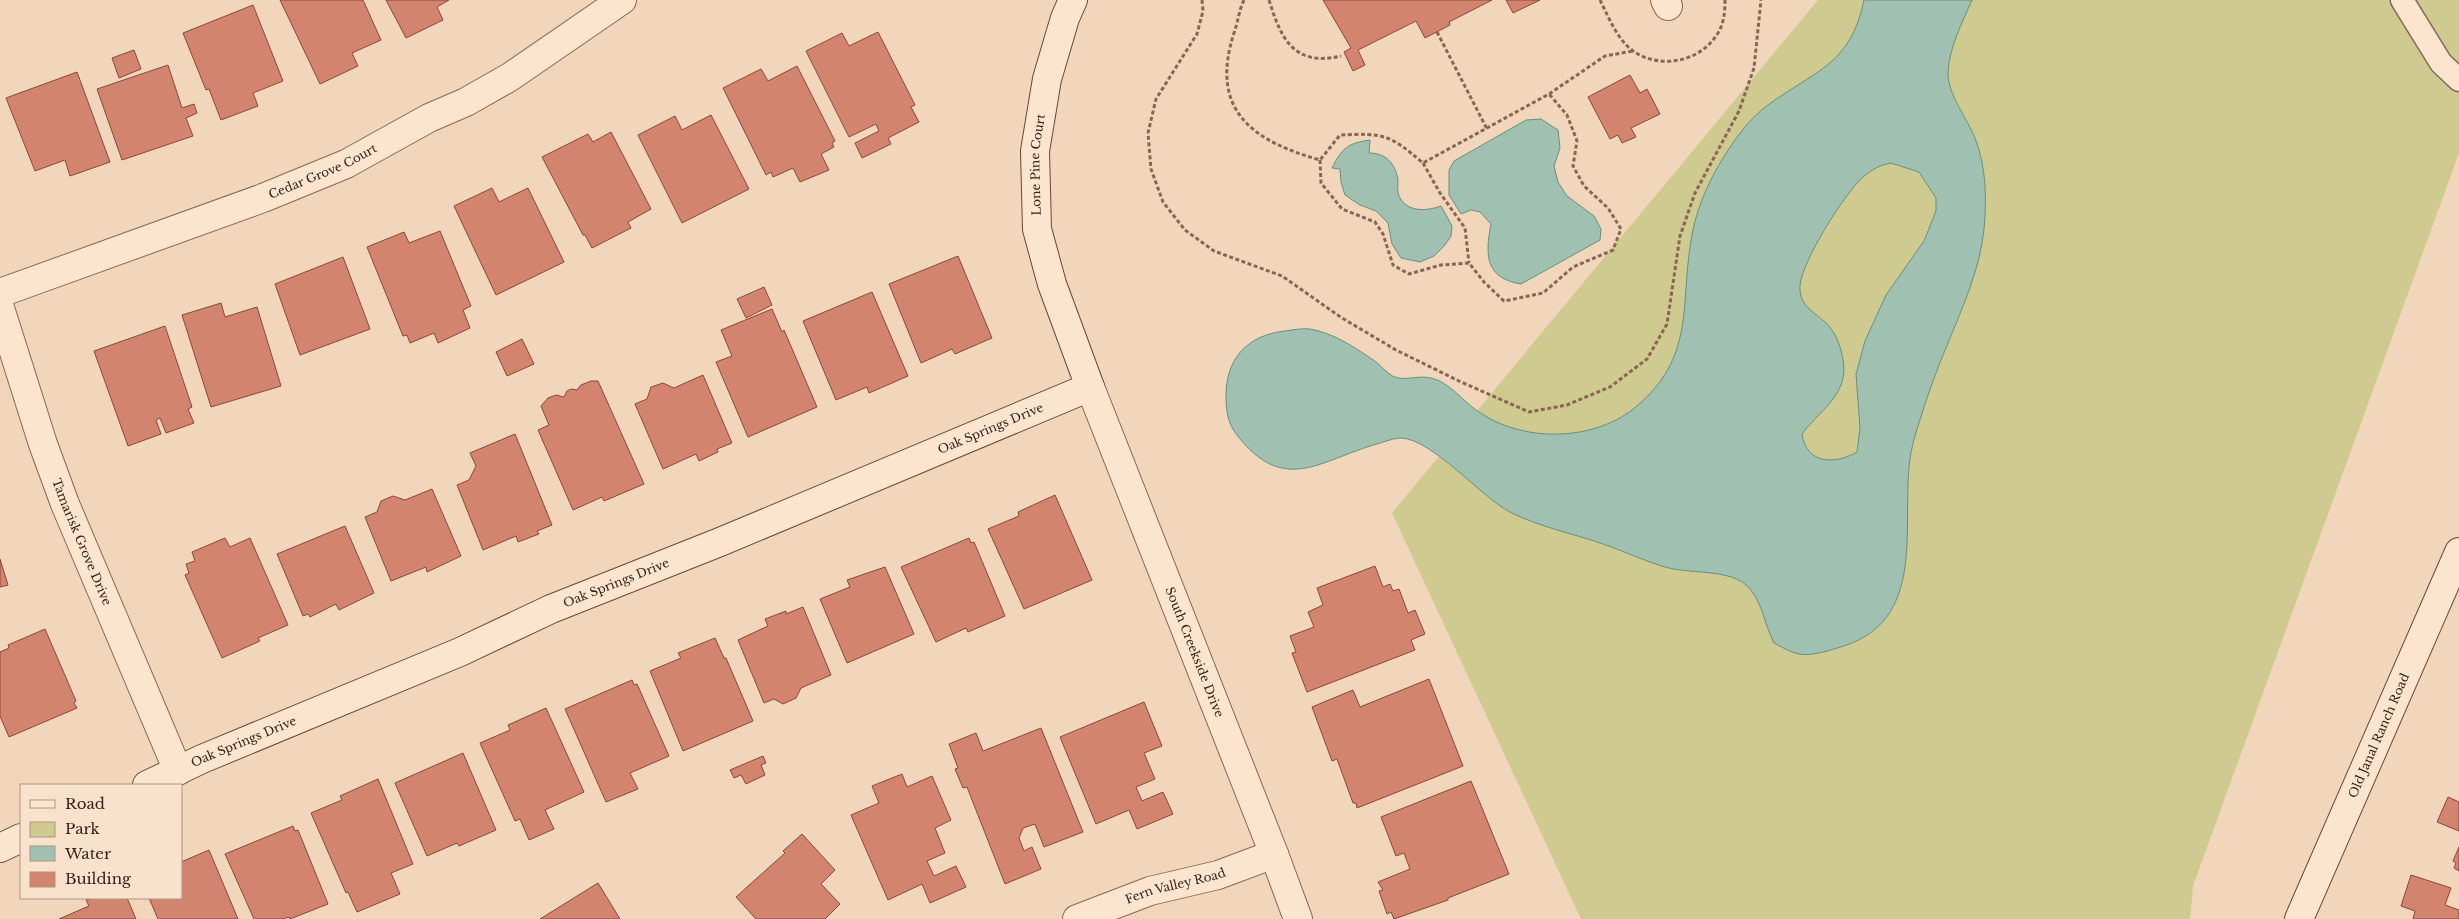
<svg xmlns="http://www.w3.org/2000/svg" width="2459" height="919" font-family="'Libre Baskerville',serif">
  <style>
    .green { fill: #cfca8f }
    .water { fill: #a0c1b1; stroke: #678f7d; fill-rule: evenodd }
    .building { fill: #d2846e; stroke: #894838 }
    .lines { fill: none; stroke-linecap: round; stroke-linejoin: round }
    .lane-casing { stroke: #896654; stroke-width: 25 }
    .street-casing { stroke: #896654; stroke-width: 30 }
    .secondary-casing { stroke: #6a4737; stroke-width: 30 }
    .path { stroke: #896654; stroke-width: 3; stroke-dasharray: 4 2.5; stroke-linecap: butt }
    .lane { stroke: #fbe5cf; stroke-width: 22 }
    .street { stroke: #fbe5cf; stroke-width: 28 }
    .secondary { stroke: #fbe5cf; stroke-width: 28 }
    .labels { text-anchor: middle; stroke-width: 5; stroke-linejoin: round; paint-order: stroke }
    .street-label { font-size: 12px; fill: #37221a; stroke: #f8e2cb }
  </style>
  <rect width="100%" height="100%" fill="#f1d6bb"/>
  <polygon class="green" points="1818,0 2459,0 2459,153 2193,886 2190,919 1581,919 1392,513"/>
  <g class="water">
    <path d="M1864 0H1972C1962 23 1949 48 1948 73 1948 95 1967 118 1975 138 1986 166 1987 198 1984 229 1980 269 1963 306 1948 343 1937 369 1927 396 1919 423 1914 437 1910 454 1909 468 1903 533 1924 620 1844 646 1830 650 1809 658 1795 653 1788 651 1780 646 1774 643 1764 624 1762 598 1745 584 1726 569 1688 574 1665 567 1644 561 1624 551 1603 544 1572 533 1539 527 1510 512 1480 496 1432 439 1401 438 1394 438 1384 442 1377 444 1320 460 1284 496 1237 435 1228 424 1226 411 1226 396 1226 359 1247 335 1285 331 1293 330 1302 328 1310 329 1334 333 1356 348 1376 362 1381 366 1389 375 1395 377 1409 382 1424 371 1443 383 1457 391 1468 406 1482 414 1527 443 1596 441 1637 406 1693 358 1681 310 1690 247 1694 214 1707 183 1725 155 1737 136 1750 118 1768 105 1814 71 1851 65 1864 0ZM1891 163 1919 172 1936 198V211L1924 241 1886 295 1865 341 1856 374 1860 428 1857 452C1835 465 1806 464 1802 434 1818 412 1844 398 1844 368 1843 352 1837 333 1826 323 1815 312 1802 308 1800 291 1796 269 1846 191 1864 176 1873 169 1880 165 1891 163Z"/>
    <path d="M1541 119 1558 130 1560 148 1554 166 1558 182 1567 196 1594 216 1601 229 1600 240 1521 284C1485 278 1485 255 1491 224L1480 212 1471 210 1461 214 1449 195V170L1454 161 1526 120Z"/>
    <path d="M1370 140 1369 153C1386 153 1395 163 1398 180 1398 184 1397 191 1399 196 1407 213 1427 211 1441 206L1452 226 1451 236 1445 245 1434 256 1420 262 1401 258 1392 244 1388 223 1376 211 1360 205 1345 195 1341 182 1340 169 1332 168C1342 148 1348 143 1370 140Z"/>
  </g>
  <g class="building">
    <polygon points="280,0 363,0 381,40 352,53 358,66 320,84"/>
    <polygon points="386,0 449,0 437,7 443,20 406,38"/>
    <polygon points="1323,0 1492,0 1449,22 1450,25 1425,38 1416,21 1358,50 1365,65 1353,71 1344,52 1351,48"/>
    <polygon points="1506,0 1540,0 1513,13"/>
    <polygon points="253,5 283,81 253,93 258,106 221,120 209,89 206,90 183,33"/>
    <polygon points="878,32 915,105 911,107 919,122 888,138 891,144 862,158 855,143 879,131 876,124 849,137 806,51 842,33 849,46"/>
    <polygon points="134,50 141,69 119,78 112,58"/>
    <polygon points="168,65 182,108 194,104 197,113 186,118 193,136 122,160 97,89"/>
    <polygon points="797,66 835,141 832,143 834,147 821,154 829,170 800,182 793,168 773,177 771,172 766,175 723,88 761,69 768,81"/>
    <polygon points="77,72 110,162 70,176 65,160 35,171 6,98"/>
    <polygon points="1630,75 1640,93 1647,89 1660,114 1631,128 1636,137 1622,143 1618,135 1610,139 1588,97"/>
    <polygon points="711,115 749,189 682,223 638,135 675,116 682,130"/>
    <polygon points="611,132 651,209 628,222 631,228 592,248 585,235 583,235 542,157 588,134 593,142"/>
    <polygon points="492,188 499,202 528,188 564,262 496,295 454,206"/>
    <polygon points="440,231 471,306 463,310 470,328 438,343 434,333 410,343 407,335 403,336 367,247 404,232 409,243"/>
    <polygon points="958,256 992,338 955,354 952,349 921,363 889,284"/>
    <polygon points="343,257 370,329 300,355 275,284"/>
    <polygon points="764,287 772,305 746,318 737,299"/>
    <polygon points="872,292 908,376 869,393 867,387 836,400 803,321"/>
    <polygon points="221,303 225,317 257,307 281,386 211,407 182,315"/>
    <polygon points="772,309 782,332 784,330 817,407 748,437 716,362 732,356 721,330"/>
    <polygon points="165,326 192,407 188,409 194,423 166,433 160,418 156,420 161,434 128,446 94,351"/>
    <polygon points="522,339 534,364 507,376 496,352"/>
    <polygon points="703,375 732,443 717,449 718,452 699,461 696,454 663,469 635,404 647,399 651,387 663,383 674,388"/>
    <polygon points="591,381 598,381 644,484 604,501 602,497 573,510 538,430 549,425 541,406 548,398 556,395 564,397 567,391 571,389 577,390 581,385"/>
    <polygon points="515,434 552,525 537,531 539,534 518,542 516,536 483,550 457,485 469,480 476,466 470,453"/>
    <polygon points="432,489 461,556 427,572 426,567 391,581 365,517 377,512 381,501 393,496 405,500"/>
    <polygon points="1055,495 1092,580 1024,609 988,529 1019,516 1018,512"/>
    <polygon points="345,526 374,593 339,610 336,604 310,617 308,614 303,616 277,554"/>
    <polygon points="225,538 230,547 250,538 288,625 258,638 260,641 222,658 185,575 189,573 186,564 195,561 192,552"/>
    <polygon points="969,538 971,543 974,542 1005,616 968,632 966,628 936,642 901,567"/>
    <polygon points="0,559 8,585 0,587"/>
    <polygon points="1375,566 1383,587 1390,584 1393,591 1399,589 1408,613 1415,610 1425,634 1411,640 1415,650 1307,692 1292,653 1296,652 1290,636 1314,627 1308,612 1323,605 1317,588"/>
    <polygon points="885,567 914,634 847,663 820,599 850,587 847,580"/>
    <polygon points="803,607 831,675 801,688 796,698 783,704 774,699 764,703 738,640 768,626 765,619 786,611 786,614"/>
    <polygon points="45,629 76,701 74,703 77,708 9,737 0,716 0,652 9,648 8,645"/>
    <polygon points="715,638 724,658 726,658 753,721 683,751 650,671 681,658 678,653"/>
    <polygon points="1429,679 1463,766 1357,808 1356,803 1353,803 1337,759 1332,761 1312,707 1353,690 1360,707"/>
    <polygon points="632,680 634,685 637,684 669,756 630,773 638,789 606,802 565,709"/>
    <polygon points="1144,702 1162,746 1144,753 1155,779 1136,787 1142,801 1163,792 1173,814 1137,829 1129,810 1096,824 1060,737"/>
    <polygon points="546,708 584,792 545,810 554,829 529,840 520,819 515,821 480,743 510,730 508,725"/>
    <polygon points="1041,728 1083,832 1044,847 1035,824 1023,828 1019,838 1024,851 1032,847 1041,869 1005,884 967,787 963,788 955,769 958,768 949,744 976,733 983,751"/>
    <polygon points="463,753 496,830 459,846 457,843 427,856 395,783"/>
    <polygon points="763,756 766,763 761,765 765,775 746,784 741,775 734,778 730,770"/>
    <polygon points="902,774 907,787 932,776 951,820 935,828 945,853 927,861 934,876 956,866 966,887 930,903 922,884 888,900 851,815 879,803 872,786"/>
    <polygon points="378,779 413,864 391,873 400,894 357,912 348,892 346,893 311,813 342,800 340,796"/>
    <polygon points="1471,781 1509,874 1448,898 1448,900 1394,919 1391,912 1387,914 1379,891 1383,890 1378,882 1410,869 1404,853 1396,856 1381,817"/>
    <polygon points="2448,797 2459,802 2459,831 2437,822"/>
    <polygon points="293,826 295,831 298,830 328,904 290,919 289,917 283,919 254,919 225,854"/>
    <polygon points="802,834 835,870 821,884 840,904 825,919 756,919 736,897 785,853 783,851"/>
    <polygon points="2459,847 2459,871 2454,868 2456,863 2453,861"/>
    <polygon points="209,850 238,919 158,919 149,898 181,898 181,862"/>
    <polygon points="2411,875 2451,888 2445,905 2459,910 2459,919 2413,919 2415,911 2401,906"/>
    <polygon points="598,883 620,919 540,919"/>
    <polygon points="92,898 127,898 136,919 59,919 89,906 86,900"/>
  </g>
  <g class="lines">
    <g class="lane-casing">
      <polyline id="lane" points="2402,0 2441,63 2459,80"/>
    </g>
    <g class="street-casing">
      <g id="street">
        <polyline points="1665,0 1668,6"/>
        <path id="s1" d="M0 293 263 198 346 164 429 118 466 102 510 77 622 0"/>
        <path id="s2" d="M0 308 43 444 65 504 178 771"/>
        <path id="s3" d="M1090 387 1274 854 1298 919"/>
        <path id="s4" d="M1077 919 1150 891 1218 875 1274 854"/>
      </g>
    </g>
    <g class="secondary-casing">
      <g id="secondary">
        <path id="s5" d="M147 785 202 759 460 652 551 609 720 542 1090 387 1052 284 1037 229 1035 151 1047 79 1065 18 1073 0"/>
        <polyline points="0,848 21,838"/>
        <path id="s6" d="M2299 919 2459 552"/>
      </g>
    </g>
    <g class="path">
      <polyline points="1202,0 1203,11 1197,34 1156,99 1148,133 1151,169 1163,202 1185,230 1214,251 1282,276 1342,318 1396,350 1459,381 1529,412 1567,405 1610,387 1647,359 1667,324 1680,236 1695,193 1739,111 1754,68 1761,0"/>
      <path d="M1244 0C1239 10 1238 22 1234 33 1209 110 1252 141 1320 160L1340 135C1384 133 1389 134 1423 163L1549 94 1605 56 1633 51"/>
      <path d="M1269 0C1281 39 1294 67 1341 56"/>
      <path d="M1600 0C1609 18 1617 39 1633 51 1660 70 1701 62 1718 33 1724 23 1725 12 1725 0"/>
      <polyline points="1437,32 1487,129"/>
      <polyline points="1320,160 1321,183 1342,209 1375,222 1383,234 1393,265 1409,274 1441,265 1469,263 1484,282 1504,301 1543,293 1573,267 1613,250 1621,229 1608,208 1584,186 1573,166 1577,141 1567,115 1549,94"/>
      <polyline points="1423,163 1440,193 1465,228 1469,263"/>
    </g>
    <use href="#lane" class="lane"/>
    <use href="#street" class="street"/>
    <use href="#secondary" class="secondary"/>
  </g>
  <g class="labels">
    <g class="street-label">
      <text dy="4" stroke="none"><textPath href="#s5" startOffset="1255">Lone Pine Court</textPath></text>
      <text dy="4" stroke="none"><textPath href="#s1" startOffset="345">Cedar Grove Court</textPath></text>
      <text dy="4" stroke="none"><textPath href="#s5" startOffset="916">Oak Springs Drive</textPath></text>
      <text dy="4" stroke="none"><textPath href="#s2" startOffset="248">Tamarisk Grove Drive</textPath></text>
      <text dy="4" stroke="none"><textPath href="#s5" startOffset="511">Oak Springs Drive</textPath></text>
      <text dy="4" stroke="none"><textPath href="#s3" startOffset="285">South Creekside Drive</textPath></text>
      <text dy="4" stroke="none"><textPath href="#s6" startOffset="200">Old Janal Ranch Road</textPath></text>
      <text dy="4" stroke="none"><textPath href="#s5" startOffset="106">Oak Springs Drive</textPath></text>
      <text dy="4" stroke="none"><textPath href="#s4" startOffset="104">Fern Valley Road</textPath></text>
    </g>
  </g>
  <rect x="20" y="784" width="162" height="115" fill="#f8e2cb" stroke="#ab9584"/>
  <rect x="30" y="800" width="25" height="8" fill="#fbe5cf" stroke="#ab9584"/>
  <text x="65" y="809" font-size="15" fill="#37221a">Road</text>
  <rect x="30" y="822" width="25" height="15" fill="#cfca8f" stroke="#ab9584"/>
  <text x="65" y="834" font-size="15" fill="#37221a">Park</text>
  <rect x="30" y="846" width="25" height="15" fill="#a0c1b1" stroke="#ab9584"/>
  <text x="65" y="859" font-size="15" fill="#37221a">Water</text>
  <rect x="30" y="872" width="25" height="15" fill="#d2846e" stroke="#ab9584"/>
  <text x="65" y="884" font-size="15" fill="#37221a">Building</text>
</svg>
